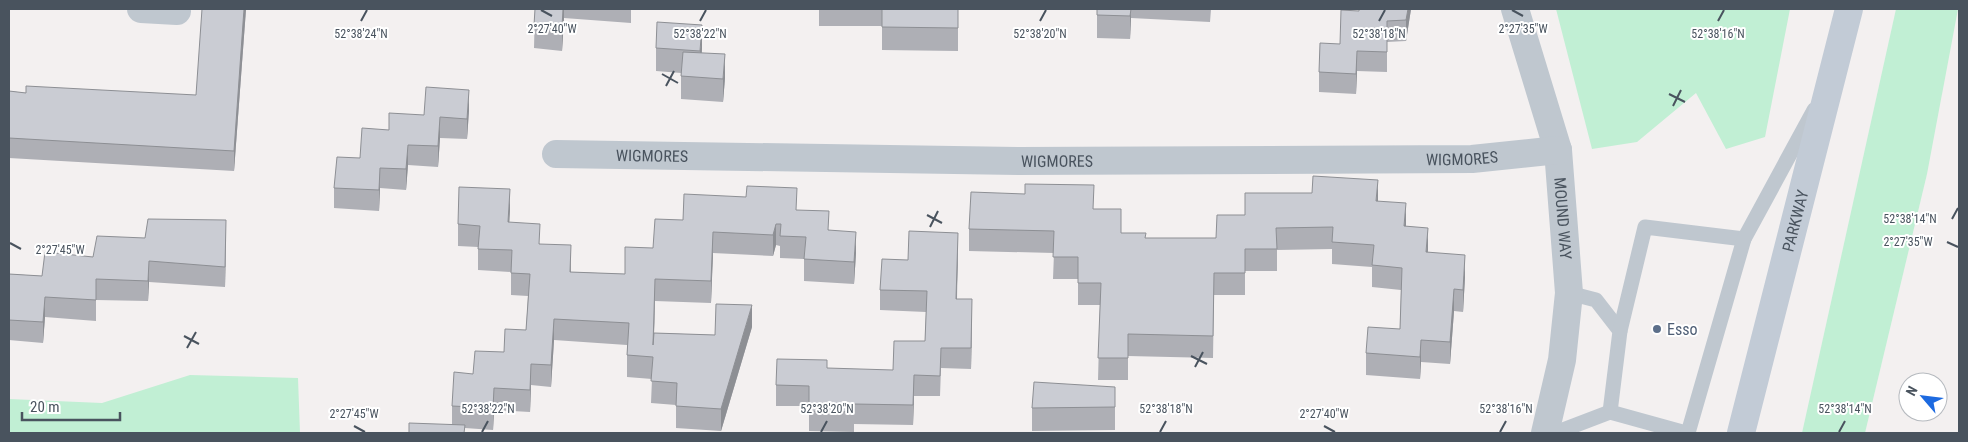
<svg xmlns="http://www.w3.org/2000/svg" width="1968" height="442" font-family="'Roboto Condensed',sans-serif">
  <style>
    .green { fill: #c1efd4 }
    .lines { fill: none; stroke-linecap: round; stroke-linejoin: round }
    .lane { stroke: #bfc7cf; stroke-width: 15 }
    .street { stroke: #bfc7cf; stroke-width: 28 }
    .secondary { stroke: #c2cbd6; stroke-width: 28 }
    .wall { fill: #aeafb5 }
    .shaded-wall { fill: #8d8f94 }
    .building { fill: #caccd3; stroke: #8d8f94 }
    .ticks { fill: none; stroke: #49535e; stroke-width: 2 }
    .service-dot { fill: #5c6f8a; stroke: #fff; stroke-width: 2 }
    .labels { text-anchor: middle; stroke-width: 4; stroke-linejoin: round; paint-order: stroke }
    .street-label { font-size: 16px; fill: #49535e; stroke: #fff }
    .service-label { font-size: 16px; fill: #4e5e75; stroke: #fff; text-anchor: start }
    .ticks-label { font-size: 12px; text-anchor: middle; fill: #49535e; stroke: #fff; stroke-width: 4; stroke-linejoin: round; paint-order: stroke }
  </style>
  <rect width="100%" height="100%" fill="#f3f0f0"/>
  <g class="green">
    <polygon points="1556,9 1790,9 1765,137 1726,149 1696,93 1637,142 1592,149"/>
    <polygon points="1896,9 1958,9 1927,174 1865,433 1802,433"/>
    <polygon points="190,375 298,378 300,433 9,433 9,399 102,403"/>
  </g>
  <g class="lines">
    <g class="lane">
      <polyline points="1569,293 1596,300 1620,331 1610,412"/>
      <polyline points="1620,331 1645,227 1744,239"/>
      <polyline points="1555,433 1610,412 1686,433"/>
      <polyline points="1688,433 1744,239 1814,110"/>
    </g>
    <g class="street">
      <polyline points="141,9 177,11"/>
      <path id="s1" d="M1515 9 1558 150 1569 293 1562 360 1545 433"/>
      <path id="s2" d="M556 154 1018 161 1472 159 1558 150"/>
    </g>
    <path class="secondary" id="s3" d="M1741 433 1849 9"/>
  </g>
  <g class="wall">
    <polygon points="246,9 234,171 9,158 9,91 26,93 196,95"/>
    <polygon points="535,9 631,9 631,23 564,18 562,51 534,48"/>
    <polygon points="819,9 958,9 958,51 882,50 882,26 819,26"/>
    <polygon points="1097,9 1211,9 1210,22 1131,18 1130,39 1097,38"/>
    <polygon points="1359,9 1411,9 1406,41 1387,42 1387,72 1357,71 1356,94 1319,92 1319,72 1340,44 1359,11"/>
    <polygon points="656,48 702,48 702,53 725,78 723,102 681,99 681,73 656,71"/>
    <polygon points="469,110 467,139 440,138 438,167 408,165 406,190 380,188 379,211 334,208 334,188 360,158 389,130"/>
    <polygon points="1378,201 1405,227 1428,252 1465,277 1463,312 1454,311 1450,364 1421,362 1420,379 1366,375 1366,353 1400,329 1401,290 1372,287 1372,267 1332,264 1332,249 1277,250 1277,271 1245,271 1245,295 1214,295 1213,358 1128,356 1128,380 1098,380 1100,305 1078,305 1078,279 1053,279 1054,253 969,251 969,229 1094,209 1121,233 1146,238 1216,238 1245,215"/>
    <polygon points="510,210 509,223 540,244 571,272 625,274 683,220 797,210 829,230 856,253 854,284 804,281 804,259 780,258 780,246 776,245 773,256 713,253 711,303 655,301 654,333 715,335 752,327 721,431 676,428 676,405 651,403 652,379 627,377 627,345 554,340 551,387 531,385 530,412 494,410 493,430 465,428 452,425 452,406 473,374 504,352 526,330 528,296 511,295 511,272 478,270 478,247 458,246 458,224"/>
    <polygon points="226,240 225,287 149,282 148,301 96,300 96,321 45,317 43,343 9,340 9,274 42,276"/>
    <polygon points="958,253 957,299 972,320 971,369 941,368 940,396 914,396 913,425 854,424 854,432 809,431 809,406 776,406 776,385 893,370 925,341 926,312 880,310 880,290 908,260"/>
    <polygon points="1115,387 1115,430 1032,431 1032,408"/>
  </g>
  <g class="shaded-wall">
    <polygon points="244,9 246,9 234,171 234,151"/>
    <polygon points="563,9 564,9 564,18 562,51 562,27"/>
    <polygon points="1131,9 1131,18 1130,39 1130,16"/>
    <polygon points="1408,9 1411,9 1406,41 1406,20"/>
    <polygon points="702,25 702,48 700,74 700,51"/>
    <polygon points="1357,51 1357,71 1356,94 1356,74"/>
    <polygon points="725,54 725,78 723,102 723,79"/>
    <polygon points="469,90 469,110 467,139 467,119"/>
    <polygon points="440,117 440,138 438,167 438,146"/>
    <polygon points="408,145 408,165 406,190 406,169"/>
    <polygon points="380,168 380,188 379,211 379,190"/>
    <polygon points="1378,180 1378,202 1376,201"/>
    <polygon points="510,189 510,210 508,244 508,222"/>
    <polygon points="1406,203 1406,225 1404,248 1404,226"/>
    <polygon points="226,220 226,240 225,287 225,267"/>
    <polygon points="776,224 776,245 773,256 773,235"/>
    <polygon points="1428,228 1428,250 1426,274 1426,252"/>
    <polygon points="713,232 713,253 711,303 711,281"/>
    <polygon points="856,232 856,253 854,284 854,262"/>
    <polygon points="958,233 958,253 956,319 956,299"/>
    <polygon points="571,245 571,267 570,294 570,272"/>
    <polygon points="1465,255 1465,277 1463,312 1463,290"/>
    <polygon points="149,261 149,282 148,301 148,281"/>
    <polygon points="655,279 655,301 653,367"/>
    <polygon points="1454,289 1454,311 1450,364 1450,342"/>
    <polygon points="45,297 45,317 43,343 43,322"/>
    <polygon points="972,299 972,320 971,369 971,348"/>
    <polygon points="752,305 752,327 721,431 721,409"/>
    <polygon points="554,319 554,340 551,387 551,365"/>
    <polygon points="1421,340 1421,362 1420,379 1420,357"/>
    <polygon points="531,364 531,385 530,412 530,390"/>
    <polygon points="914,375 914,396 913,425 913,405"/>
    <polygon points="494,388 494,410 493,430 493,408"/>
  </g>
  <g class="building">
    <polygon points="202,9 244,9 234,151 9,138 9,91 26,93 26,86 196,95"/>
    <polygon points="535,9 563,9 562,27 534,25"/>
    <polygon points="882,9 958,9 958,28 882,27"/>
    <polygon points="1097,9 1131,9 1130,16 1097,15"/>
    <polygon points="1359,9 1408,9 1406,20 1387,21 1387,52 1357,51 1356,74 1319,72 1320,43 1340,44 1341,10 1359,11"/>
    <polygon points="657,22 702,25 700,51 656,48"/>
    <polygon points="683,52 725,54 723,79 681,76"/>
    <polygon points="426,87 469,90 467,119 440,117 438,146 408,145 406,169 380,168 379,190 334,188 337,157 360,158 362,128 389,130 389,113 424,115"/>
    <polygon points="1313,176 1378,180 1376,201 1406,203 1404,226 1428,228 1426,252 1465,255 1463,290 1454,289 1450,342 1421,340 1420,357 1366,353 1368,327 1400,329 1402,268 1372,265 1374,245 1332,242 1333,227 1276,228 1277,249 1245,249 1245,273 1214,273 1213,336 1128,334 1128,358 1098,358 1101,283 1078,283 1078,257 1053,257 1054,231 969,229 971,192 1025,194 1025,184 1094,185 1093,209 1121,209 1121,233 1146,233 1145,238 1216,238 1217,215 1245,215 1245,193 1312,193"/>
    <polygon points="747,186 797,188 796,210 829,211 828,230 856,232 854,262 804,259 806,237 780,236 781,224 776,224 773,235 713,232 711,281 655,279 653,345 654,333 715,335 716,304 752,305 721,409 676,406 677,383 651,381 653,357 627,355 629,323 554,319 551,365 531,364 530,390 494,388 493,408 452,406 454,372 473,374 475,351 504,352 505,329 526,330 530,274 511,273 512,250 478,249 480,226 458,224 459,187 510,189 508,222 540,224 539,244 571,245 570,272 625,274 625,247 653,248 655,219 683,220 684,194 746,197"/>
    <polygon points="148,219 226,220 225,267 149,261 148,281 96,279 96,300 45,297 43,322 9,320 9,274 42,276 45,252 93,257 97,236 145,238"/>
    <polygon points="909,231 958,233 956,299 972,299 971,348 941,348 940,376 914,375 913,405 854,404 854,412 809,411 809,386 776,385 777,359 827,360 827,368 893,370 894,341 925,341 927,291 880,290 882,259 908,260"/>
    <polygon points="1034,382 1115,387 1115,407 1032,408"/>
    <polygon points="409,423 465,425 464,433 409,433"/>
  </g>
  <path class="ticks" d="M541 10 552 16M1512 10 1523 16M361 21 367 10M700 21 706 10M1040 21 1046 10M1379 21 1385 10M1718 21 1724 10M662 74 678 83M666 86 674 71M1669 94 1685 102M1673 106 1681 90M927 215 942 223M1952 219 1958 208M930 227 938 211M1947 242 1958 247M10 243 21 249M184 336 199 344M187 348 196 332M1191 356 1207 364M1195 367 1203 352M354 426 365 432M1324 426 1335 432M482 432 488 421M821 432 827 421M1160 432 1166 421M1500 432 1506 421M1839 432 1845 421"/>
  <circle class="service-dot" cx="1657" cy="329" r="5"/>
  <g class="labels">
    <g class="street-label">
      <text dy="6" stroke="none"><textPath href="#s2" startOffset="96">WIGMORES</textPath></text>
      <text dy="6" stroke="none"><textPath href="#s2" startOffset="906">WIGMORES</textPath></text>
      <text dy="6" stroke="none"><textPath href="#s2" startOffset="501">WIGMORES</textPath></text>
      <text dy="6" stroke="none"><textPath href="#s1" startOffset="216">MOUND WAY</textPath></text>
      <text dy="6" stroke="none"><textPath href="#s3" startOffset="219">PARKWAY</textPath></text>
    </g>
    <g class="service-label">
      <text x="1667" y="335">Esso</text>
    </g>
  </g>
  <g class="ticks-label">
    <text x="552" y="33">2°27'40"W</text>
    <text x="1523" y="33">2°27'35"W</text>
    <text x="361" y="38">52°38'24"N</text>
    <text x="700" y="38">52°38'22"N</text>
    <text x="1040" y="38">52°38'20"N</text>
    <text x="1379" y="38">52°38'18"N</text>
    <text x="1718" y="38">52°38'16"N</text>
    <text x="1910" y="223">52°38'14"N</text>
    <text x="1908" y="246">2°27'35"W</text>
    <text x="60" y="254">2°27'45"W</text>
    <text x="488" y="413">52°38'22"N</text>
    <text x="827" y="413">52°38'20"N</text>
    <text x="1166" y="413">52°38'18"N</text>
    <text x="1506" y="413">52°38'16"N</text>
    <text x="1845" y="413">52°38'14"N</text>
    <text x="354" y="418">2°27'45"W</text>
    <text x="1324" y="418">2°27'40"W</text>
  </g>
  <rect width="1968" height="442" fill="none" stroke="#49535e" stroke-width="20"/>
  <g transform="translate(1923 397) rotate(298)"><circle r="24" fill="#ffffff" stroke="#b6babf"/>
  <path d="M0-4L9 19L0 12L-9 19Z" fill="#1d6ae0"/>
  <text y="-8" font-size="14" font-weight="bold" text-anchor="middle" fill="#49535e">N</text>
  </g>
  <path d="M22 412v8h98v-8" fill="none" stroke="#49535e" stroke-width="2.5"/>
  <text x="30" y="412" font-size="15" fill="#49535e" stroke="#ffffff" stroke-width="4" paint-order="stroke">20 m</text>
</svg>
